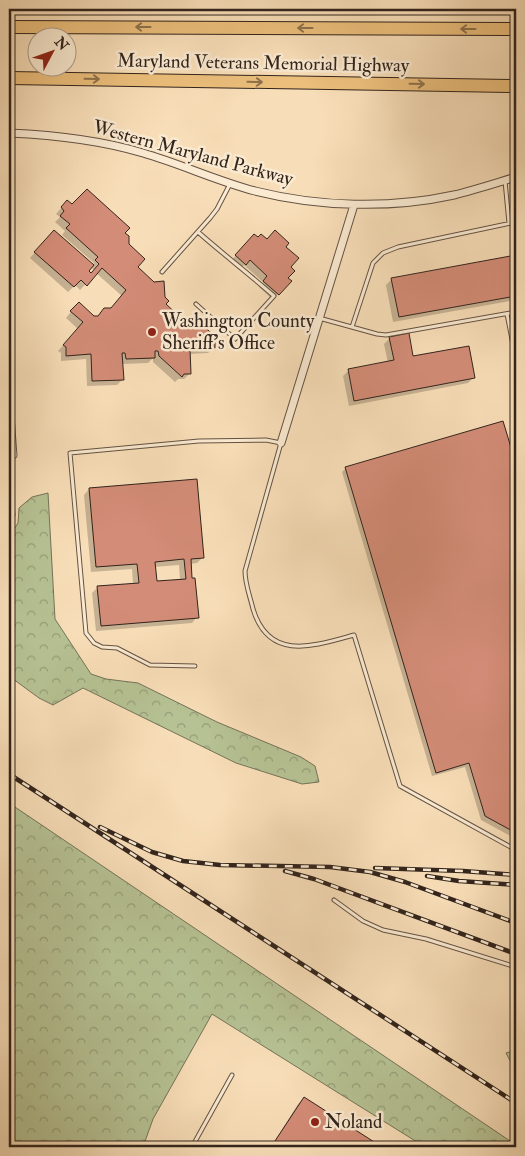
<svg xmlns="http://www.w3.org/2000/svg" width="525" height="1156" font-family="'IM FELL Double Pica',serif">
  <style>
    .forest { fill: url(#forest-crowns); stroke: #747358 }
    .shadow { fill: #0003; fill-rule: evenodd }
    .building { fill: #d38c77; stroke: #32241c; fill-rule: evenodd }
    .lines { fill: none; stroke-linecap: round; stroke-linejoin: round }
    .lane-casing { stroke: #645243; stroke-width: 5 }
    .street-casing { stroke: #645243; stroke-width: 9 }
    .highway-casing { stroke: #32241c; stroke-width: 14 }
    .lane { stroke: #faead1; stroke-width: 3 }
    .street { stroke: #faead1; stroke-width: 7 }
    .highway { stroke: #ecbf7c; stroke-width: 12 }
    .rail-casing { stroke: #32241c; stroke-width: 4.5 }
    .rail { stroke: #faead1; stroke-width: 2.5; stroke-dasharray: 8; stroke-linecap: butt }
    .oneway { stroke: #8f724c }
    .poi-dot { fill: #8f2418; stroke: #faead1; stroke-width: 2 }
    .labels { text-anchor: middle; dominant-baseline: central; stroke-width: 5; stroke-linejoin: round; paint-order: stroke }
    .street-label { font-size: 19px; fill: #32241c; stroke: #faead1 }
    .poi-label { font-size: 19px; fill: #32241c; stroke: #faead1; text-anchor: start }
  </style>
  <defs>
    <pattern id="forest-crowns" width="20" height="18" patternUnits="userSpaceOnUse" patternTransform="scale(1.25)"><rect width="20" height="18" fill="#b6c294"/><path d="M2 6a3 3 0 1 1 6 0M12 15a3 3 0 1 1 6 0" fill="none" stroke="#959d78"/></pattern>
  </defs>
  <rect width="100%" height="100%" fill="#f8deb8"/>
  <filter id="stains"><feTurbulence type="fractalNoise" baseFrequency=".004" numOctaves="4"/><feColorMatrix values="0 0 0 0 .2 0 0 0 0 .09 0 0 0 0 .02 0 0 0 .5 -.17"/></filter>
  <radialGradient id="worn" r=".72"><stop offset=".6" stop-color="#630" stop-opacity="0"/><stop offset="1" stop-color="#630" stop-opacity=".3"/></radialGradient>
  <path class="forest" d="M48 493 55 619 91 674 106 679 138 683 217 722 301 757 315 766 319 782 302 784 236 763 83 688 53 705 39 698 9 676V537L18 523 19 508 32 497Z
    M9 803 516 1145V1147H425L212 1014 153 1119 143 1147H9Z
    M516 1050V1072L506 1053Z"/>
  <path class="shadow" d="M62 207 124 233 136 267 164 304 181 319 213 341 214 347 208 353 189 354 190 373 184 379H178L175 382 153 362V358L148 363 122 364 123 379 117 385 87 386 86 359 61 361V353L58 351 78 329 66 318 73 309 93 317H97L111 309 122 296 96 273 80 290 75 285 68 292 30 258 48 237 92 265 94 263 62 235 65 231 55 222 60 217 56 214ZM91 267 94 270 90 274 87 271Z
    M249 241H267L284 247 289 267 287 278 290 281 273 300 259 287 263 282 244 265 239 270 230 262Z
    M516 257V300L393 322 386 285 392 279Z
    M390 338 412 358 474 377 468 383 349 406 343 376 349 370 388 363 384 344Z
    M503 422 516 469V839L481 820 465 767 432 776 342 472 346 468Z
    M89 489 203 557 197 563 190 564 197 617 192 623 96 631 92 593 98 587 133 584 132 569 91 572 84 495ZM179 565 180 580 156 582 154 567Z
    M304 1098 380 1147H271L298 1104Z"/>
  <path class="building" d="M87 189 130 228 125 233 129 236V244L145 259 138 267 154 282 164 281 165 297 169 301 166 304 181 318 193 317 217 338 215 341V348L190 349 191 374H184L182 377 159 356 158 351H155V358L126 359 125 353H122L124 380 92 381 91 354 66 356V347L63 345 83 322 70 311 79 302 94 316H98L104 308H111L126 290 102 268 87 286 81 280 74 287 34 252 54 230 94 265 89 271 91 273 99 264 95 260 98 257 66 228 70 224 60 216 64 211 61 207 67 200 72 204Z
    M275 230 289 243 286 247 299 258 291 267 295 271 288 278 292 281 279 295 263 281 267 276 250 260 246 265 235 255 254 234 258 237 261 234 267 239Z
    M516 255V296L399 317 391 278Z
    M409 333 413 356 469 346 475 378 354 401 348 369 394 360 389 337Z
    M503 421 516 464V833L485 816 469 763 436 773 345 467Z
    M197 479 204 558 191 559 192 578H195L199 618 101 626 97 586 139 583 137 564 96 567 89 488ZM184 559 186 579 157 581 155 562Z
    M304 1097 382 1147H271Z"/>
  <g class="lines">
    <g class="lane-casing">
      <path id="lane" d="M505 181 509 223
        M162 272 210 218 217 209 230 184
        M196 304 235 339 274 296C249 274 223 254 198 232
        M507 314 516 360
        M319 318 377 334 386 335 516 312
        M352 327 373 263 383 253 398 247 516 222
        M9 375 15 456 9 457
        M9 475 13 515 9 520
        M195 666 150 665 117 648 102 647 94 643 86 633 70 453 199 441 266 440 281 443 245 571C245 584 250 596 253 609 269 662 314 646 354 635L400 786 516 850
        M334 900 363 921 383 930 426 939 516 967
        M192 1147 232 1075"/>
    </g>
    <g class="street-casing">
      <path id="street" d="M9 133C54 135 100 140 143 153 181 164 217 181 255 191 319 207 390 209 454 195 475 190 496 183 516 177
        M281 443 354 205"/>
    </g>
    <g class="highway-casing">
      <path id="highway" d="M9 27 516 29
        M9 78 516 86"/>
    </g>
    <use href="#lane" class="lane"/>
    <use href="#street" class="street"/>
    <use href="#highway" class="highway"/>
    <g class="rail-casing">
      <path id="rail" d="M9 774 516 1103
        M100 827 152 852 183 861 220 865 330 867 370 872 405 882 516 923
        M375 868 463 871 516 875
        M285 871 314 879 516 954
        M427 876 459 881 516 885"/>
    </g>
    <use href="#rail" class="rail"/>
  </g>
  <defs><path id="oneway-shaft" d="M-6 0H5M1.5-3L5.5 0L1.5 3" fill="none" stroke-width="1.6" stroke-linecap="round" stroke-linejoin="round" transform="scale(1.25)"/></defs>
  <g class="oneway">
    <use href="#oneway-shaft" transform="translate(143 27) rotate(-180)"/>
    <use href="#oneway-shaft" transform="translate(305 28) rotate(-180)"/>
    <use href="#oneway-shaft" transform="translate(468 29) rotate(-180)"/>
    <use href="#oneway-shaft" transform="translate(92 79) rotate(1)"/>
    <use href="#oneway-shaft" transform="translate(255 82) rotate(1)"/>
    <use href="#oneway-shaft" transform="translate(417 84) rotate(1)"/>
  </g>
  <g class="poi-dot">
    <circle cx="152" cy="332" r="5"/>
    <circle cx="315" cy="1122" r="5"/>
  </g>
  <g class="labels">
    <g class="street-label">
      <text transform="translate(263 63) rotate(1)">Maryland Veterans Memorial Highway</text>
      <text transform="translate(193 153) rotate(15)">Western Maryland Parkway</text>
    </g>
    <g class="poi-label">
      <text x="162" y="321">Washington County<tspan x="162" dy="22">Sheriff's Office</tspan></text>
      <text x="325" y="1122">Noland</text>
    </g>
  </g>
  <rect width="525" height="1156" fill="none" stroke="#f8deb8" stroke-width="30"/>
  <rect x="10" y="10" width="505" height="1136" fill="none" stroke="#32241c" stroke-width="2.5"/>
  <rect x="15" y="15" width="495" height="1126" fill="none" stroke="#32241c"/>
  <g transform="translate(52 52) rotate(49)"><circle r="24" fill="#faead1" stroke="#aa9b89"/>
  <path d="M0-4L9 19L0 12L-9 19Z" fill="#8f2418"/>
  <text y="-8" font-size="14" font-weight="bold" text-anchor="middle" fill="#32241c">N</text>
  </g>
  <rect width="100%" height="100%" filter="url(#stains)"/>
  <rect width="100%" height="100%" fill="url(#worn)"/>
</svg>
